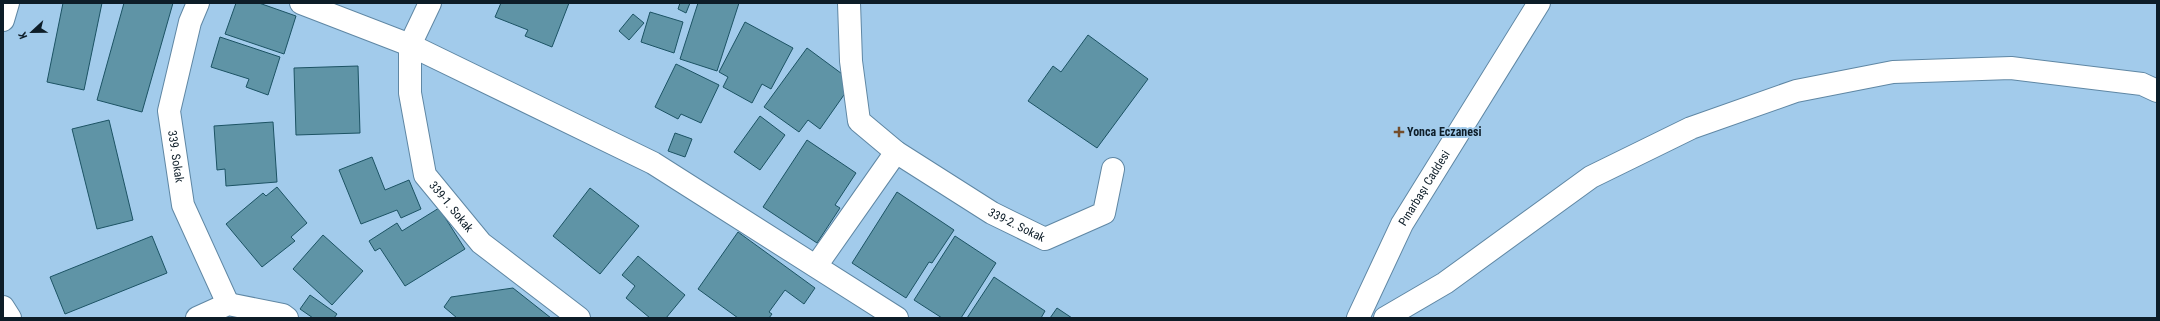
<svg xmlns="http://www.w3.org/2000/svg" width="2160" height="321" font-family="'Roboto Condensed',sans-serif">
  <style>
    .building { fill: #5f94a6; stroke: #1c5364 }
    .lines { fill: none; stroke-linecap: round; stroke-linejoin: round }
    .minor-casing { stroke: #5f87a4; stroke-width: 24 }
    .tertiary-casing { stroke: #5f87a4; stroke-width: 24 }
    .minor { stroke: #fff; stroke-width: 22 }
    .tertiary { stroke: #fff; stroke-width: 22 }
    .poi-dot { fill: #744d2b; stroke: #a2cbeb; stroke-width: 1.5 }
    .labels { text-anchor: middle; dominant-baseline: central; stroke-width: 4; stroke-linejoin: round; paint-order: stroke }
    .poi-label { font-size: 12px; font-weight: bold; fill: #0d1d28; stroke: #a2cbeb; text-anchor: start }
    .street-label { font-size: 12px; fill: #0d1d28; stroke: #a2cbeb }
  </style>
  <rect width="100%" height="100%" fill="#a2cbeb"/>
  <path class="building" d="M63 3H102L84 90 47 82Z
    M124 3H173L142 112 97 100Z
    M236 3H259L296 16 284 54 225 34Z
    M501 3H569L552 47 525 36 528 30 495 17Z
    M680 3H690L686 13 678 9Z
    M698 3H739L717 71 680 59Z
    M650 12 683 22 674 53 641 42Z
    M633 14 644 23 629 40 619 31Z
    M745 22 793 48 771 89 762 84 752 103 723 87 728 77 719 72Z
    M1088 35 1148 79 1097 148 1028 101 1053 66 1061 72Z
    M220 37 280 57 268 95 246 87 249 79 211 67Z
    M807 48 853 82 820 129 808 120 799 132 764 107Z
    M676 64 719 85 701 123 681 114 678 119 655 107Z
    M358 66 360 133 296 135 294 68Z
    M760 116 785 135 760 170 734 152Z
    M109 120 133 220 97 229 72 129Z
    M273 122 277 182 226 186 225 169 217 170 214 126Z
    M675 133 692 139 685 157 668 151Z
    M807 140 856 173 835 205 840 208 817 243 763 207Z
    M372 157 385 190 409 180 421 209 401 218 397 210 361 224 339 170Z
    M277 187 307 223 291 237 295 241 262 267 226 224 263 193 266 196Z
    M590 188 639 226 600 274 553 236Z
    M897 192 954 230 932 263 929 262 906 298 852 263Z
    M439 208 465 249 405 286 380 248 375 251 369 241 397 223 402 231Z
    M738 232 815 288 804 304 785 290 769 312 772 314 769 318H738L698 289Z
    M323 235 363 271 332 305 293 269Z
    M152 236 167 273 65 314 50 277Z
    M955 236 996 263 961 318H942L914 300Z
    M638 256 685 295 666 318H650L626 298 635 286 622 275Z
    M994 277 1045 311 1041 318H967Z
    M513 288 551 318H457L444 307 451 297Z
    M310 295 337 314 334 318H313L300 309Z
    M1057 308 1072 318H1050Z"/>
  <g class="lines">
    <g class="minor-casing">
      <g id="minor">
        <path id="s1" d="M198 3 190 22 169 111 183 205 228 304"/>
        <path d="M301 3 410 45 653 163 897 318"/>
        <path id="s2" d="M849 3 851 61 859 121 896 152 992 213 1045 239 1104 213 1113 169"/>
        <path d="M3 20 8 3"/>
        <path d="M816 266 896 152"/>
        <path d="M3 307 10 318"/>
        <path d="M197 318 228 304 283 315 287 318"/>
        <path id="s3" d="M1358 318 1402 224 1539 3"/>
        <path d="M1385 318 1445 283 1591 177 1691 128 1796 91 1893 72 2011 68 2142 84 2157 91"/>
      </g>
    </g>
    <g class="tertiary-casing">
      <g id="tertiary">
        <path id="s4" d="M430 3 410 45V93L425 175 481 243 579 318"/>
      </g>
    </g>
    <use href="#minor" class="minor"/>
    <use href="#tertiary" class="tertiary"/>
  </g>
  <path class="poi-dot" d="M1397 126h4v4h4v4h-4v4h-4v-4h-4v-4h4z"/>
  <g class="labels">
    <g class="poi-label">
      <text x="1407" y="132">Yonca Eczanesi</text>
    </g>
    <g class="street-label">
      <text stroke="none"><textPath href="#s1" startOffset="158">339. Sokak</textPath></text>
      <text stroke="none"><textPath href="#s3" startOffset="146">Pınarbaşı Caddesi</textPath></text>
      <text stroke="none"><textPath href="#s4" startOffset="219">339-1. Sokak</textPath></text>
      <text stroke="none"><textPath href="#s2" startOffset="308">339-2. Sokak</textPath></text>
    </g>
  </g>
  <rect width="2160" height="321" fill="none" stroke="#0d1d28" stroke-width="8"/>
  <g transform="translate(32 32) rotate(248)" stroke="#a2cbeb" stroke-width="3" paint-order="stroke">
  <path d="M0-3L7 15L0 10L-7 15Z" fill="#0d1d28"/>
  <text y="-6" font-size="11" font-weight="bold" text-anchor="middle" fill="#0d1d28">K</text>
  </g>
</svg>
